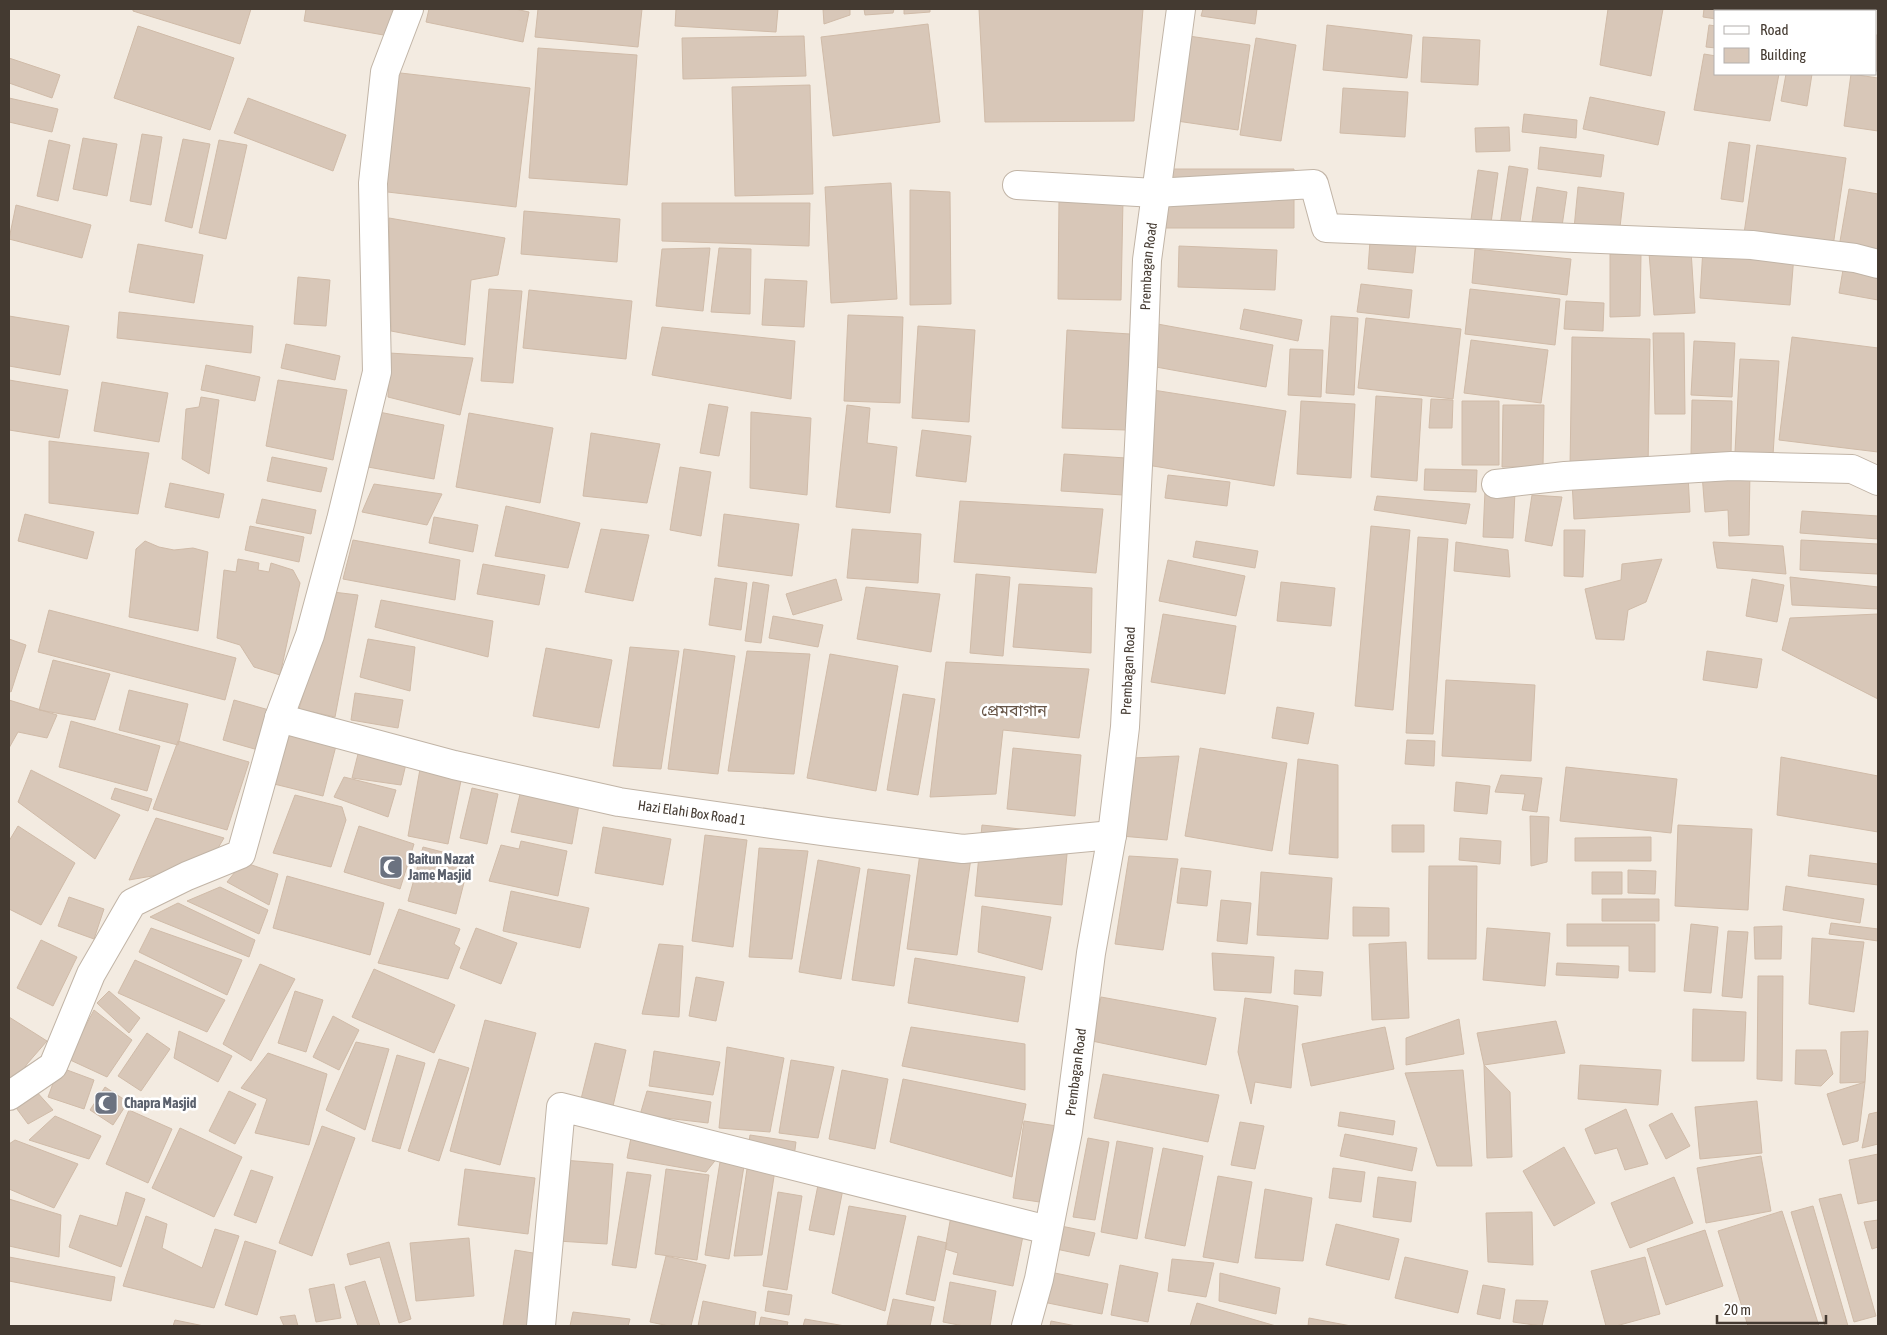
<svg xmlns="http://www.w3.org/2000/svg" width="1887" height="1335" font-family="'Asap Condensed','Noto Sans Bengali',sans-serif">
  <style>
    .building { fill: #d8c7b8; stroke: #d0bba8 }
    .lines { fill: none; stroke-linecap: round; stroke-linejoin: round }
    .minor-casing { stroke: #c1b4a6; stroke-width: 30 }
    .minor { stroke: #fff; stroke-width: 28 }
    .labels { text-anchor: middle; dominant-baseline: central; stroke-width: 5; stroke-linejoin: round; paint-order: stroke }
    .street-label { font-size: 14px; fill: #443a31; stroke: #fff }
    .worship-label { font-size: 14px; font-weight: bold; fill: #5b616d; stroke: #fff; text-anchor: start }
    .quarter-label { font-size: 16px; fill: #685648; stroke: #fff }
  </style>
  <rect width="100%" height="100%" fill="#f3ebe1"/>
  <path class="building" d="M133 9H251L240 44 133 11Z
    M306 9H400L395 37 304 21Z
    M429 9H515L529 12 523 42 426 22Z
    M538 9H642L638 47 535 37Z
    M676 9H778L776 32 675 26Z
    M823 9H850V15L824 24Z
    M864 9H894L893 13 865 15Z
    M904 9H930V12L904 14Z
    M979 9H1143L1134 121 985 122Z
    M1203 9H1257L1255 24 1201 16Z
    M1608 9H1663L1651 76 1600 65Z
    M1704 9H1752L1751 11H1716V19L1703 17Z
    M928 24 940 122 833 136 821 37Z
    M1327 25 1412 35 1407 78 1323 70Z
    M1709 25 1716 26V48L1706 47Z
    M138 26 234 58 210 130 114 98Z
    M1182 35 1250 45 1238 130 1170 120Z
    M1876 35H1878V71H1876Z
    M804 36 806 76 683 79 682 38Z
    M1423 37 1480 40 1478 85 1421 82Z
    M1256 38 1296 45 1281 141 1240 135Z
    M538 48 637 55 627 185 529 178Z
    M1704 54 1716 56V74H1779L1770 121 1694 110Z
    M9 58 60 75 52 98 9 83Z
    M392 72 530 88 516 207 379 191Z
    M1786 74H1812L1807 106 1781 101Z
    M1851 74 1878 78V131L1844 126Z
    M810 85 813 194 735 196 732 87Z
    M1343 88 1408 92 1405 137 1340 133Z
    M1590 97 1665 112 1658 145 1583 129Z
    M9 98 58 109 52 132 9 122Z
    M248 98 346 135 333 171 234 133Z
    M1524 114 1577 120 1576 138 1522 132Z
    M1509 127 1510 151 1476 152 1475 128Z
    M142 134 162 137 151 205 130 201Z
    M83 138 117 144 107 196 73 189Z
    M183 139 210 144 192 228 165 221Z
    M49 140 70 145 58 201 37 196Z
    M219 140 247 145 226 239 199 233Z
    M1729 142 1750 145 1743 202 1721 199Z
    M1757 145 1846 158 1832 253 1743 240Z
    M1540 147 1604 155 1601 177 1538 169Z
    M1509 166 1528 169 1518 235 1499 232Z
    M1158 169H1294V228H1157Z
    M1478 170 1498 173 1489 237 1469 234Z
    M891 183 897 299 831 303 825 187Z
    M1537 187 1567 192 1560 240 1530 235Z
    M1578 187 1624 193 1618 244 1573 239Z
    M1849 189 1878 194V254L1839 247Z
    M910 190 950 192 951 304 910 305Z
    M1059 199 1123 200 1121 300 1058 299Z
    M662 203H810L809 246 662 241Z
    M16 205 91 225 82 258 9 239Z
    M524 211 620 219 617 262 521 254Z
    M389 218 505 238 498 275 471 280 465 345 391 331Z
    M1370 241 1416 245 1413 273 1368 269Z
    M138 244 203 255 194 303 129 292Z
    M1179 246 1277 250 1275 290 1178 287Z
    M710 248 703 311 656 306 662 249Z
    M719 248 751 249 750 314 711 312Z
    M1703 248 1794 255 1790 305 1700 298Z
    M1475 249 1571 259 1567 295 1472 283Z
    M1691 250 1695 313 1654 315 1649 253Z
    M1610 254H1641L1640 316 1610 317Z
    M1844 264 1878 270V300L1839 293Z
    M298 277 330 280 326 326 294 324Z
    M765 279 807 281 804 327 762 325Z
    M1361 284 1412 290 1409 318 1357 312Z
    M489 289 522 291 513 383 481 381Z
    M1470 289 1560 299 1555 345 1465 334Z
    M529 290 632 301 626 359 523 348Z
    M1566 301 1604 303 1603 331 1564 329Z
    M1244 309 1302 320 1298 341 1240 329Z
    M119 312 253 326 251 353 117 338Z
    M848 315 903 317 900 403 844 401Z
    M9 316 69 326 60 375 9 366Z
    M1331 316 1358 318 1354 395 1326 393Z
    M1366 318 1461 329 1453 399 1358 388Z
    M1152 323 1273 345 1266 387 1145 365Z
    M918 326 975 330 969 422 912 418Z
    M662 327 795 341 791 399 652 375Z
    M1067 330 1130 334 1126 430 1062 428Z
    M1653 333H1684L1685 414H1655Z
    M1572 337 1650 339 1648 470 1570 468Z
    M1792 337 1878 348V452L1779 440Z
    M1471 340 1548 350 1541 403 1464 393Z
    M1694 341 1735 343 1732 397 1691 395Z
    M286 344 340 356 335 380 281 368Z
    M1290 349 1323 350 1321 397 1288 395Z
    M389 353 473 358 460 415 388 397Z
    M1740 359 1779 361 1773 455 1735 452Z
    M206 365 260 377 255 401 201 390Z
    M9 380 68 390 59 438 9 430Z
    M278 380 347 390 333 460 266 446Z
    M102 382 168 393 159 442 94 431Z
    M1153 390 1286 411 1274 486 1141 464Z
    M1376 396 1422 399 1417 481 1371 477Z
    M201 397 219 400 209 474 182 459 186 409 199 407Z
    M1431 399 1453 400 1452 428H1429Z
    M1692 400 1732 401 1731 455 1691 454Z
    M1301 401 1355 404 1351 478 1297 474Z
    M1462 401H1499V465H1462Z
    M709 404 728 407 719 456 700 453Z
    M847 405 870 408 867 443 897 447 890 513 836 507Z
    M1503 405H1544L1543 467H1502Z
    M379 412 444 425 434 479 368 467Z
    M751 412 811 418 807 495 750 488Z
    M469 413 553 428 540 503 456 487Z
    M922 430 971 436 966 482 916 476Z
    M591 433 660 444 647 503 583 496Z
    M49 441 149 453 138 514 49 503Z
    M1064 454 1126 458 1123 495 1061 491Z
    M272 457 327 468 321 492 267 481Z
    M680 467 711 472 701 536 670 530Z
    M1425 469 1477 470 1476 492 1424 490Z
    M1750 469 1749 535 1729 536 1728 510 1705 512 1702 474Z
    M1168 475 1230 482 1227 506 1165 498Z
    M1688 475 1690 512 1574 519 1572 481Z
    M170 483 224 494 219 518 165 507Z
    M374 484 442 494 427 525 362 512Z
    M1485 490 1515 491 1513 538 1483 537Z
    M1532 495 1562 497 1552 546 1525 541Z
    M1377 496 1470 504 1466 524 1374 510Z
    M262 499 316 510 311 534 256 523Z
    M960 501 1103 509 1096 573 954 562Z
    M506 506 580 523 568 568 495 556Z
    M1802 511 1878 516V539L1800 533Z
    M25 514 94 532 87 559 18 541Z
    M724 514 799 524 792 576 718 566Z
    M434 517 478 525 473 552 429 543Z
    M250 526 304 537 299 562 245 550Z
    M1371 526 1410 530 1393 710 1355 706Z
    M601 529 649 535 633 601 585 592Z
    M852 529 921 534 918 583 847 578Z
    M1564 530H1585L1583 577 1564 576Z
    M1418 537 1448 539 1433 734 1406 733Z
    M353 540 460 560 455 600 343 579Z
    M1801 540 1878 544V574L1800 570Z
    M145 541 159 547 174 550 193 548 208 552 198 631 129 617 136 549Z
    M1196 541 1258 551 1255 568 1193 557Z
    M1456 542 1508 550 1510 577 1454 571Z
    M1713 542 1783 546 1786 574 1717 568Z
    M238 559 259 563 258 570 269 572 271 563 293 570 300 583 280 675 254 667 240 645 217 638 224 570 236 572Z
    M1662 559 1646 602 1628 610 1624 640 1596 639 1585 589 1621 580 1622 564Z
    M1168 560 1245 576 1236 616 1159 601Z
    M483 564 545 575 539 605 477 594Z
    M976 574 1010 577 1003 656 970 653Z
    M1790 577 1878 587V609L1792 605Z
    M715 578 747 583 741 630 709 625Z
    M836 579 842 600 793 615 786 594Z
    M1752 579 1784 585 1777 622 1746 616Z
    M753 582 769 585 761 643 745 641Z
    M1281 582 1335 588 1331 626 1277 621Z
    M1019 584 1092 588 1091 653 1013 647Z
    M866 587 940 594 931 652 857 639Z
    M333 592 358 595 335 717 299 709Z
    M381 600 493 621 488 657 375 627Z
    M49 610 236 658 225 700 38 652Z
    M1163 614 1236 626 1225 694 1151 682Z
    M1878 614V699L1782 650 1790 618Z
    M773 616 823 625 818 647 769 638Z
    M9 639 26 645 11 692 9 691Z
    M368 639 415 647 410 691 360 677Z
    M630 647 679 651 661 769 613 766Z
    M546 648 612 660 599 728 533 716Z
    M684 649 735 656 718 774 668 769Z
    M747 651 810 654 794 774 728 771Z
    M1707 651 1762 659 1757 688 1703 680Z
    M830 654 898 666 876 791 807 778Z
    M53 660 110 674 95 720 39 710Z
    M946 662 1089 669 1079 738 1003 730 996 794 930 797Z
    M1446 680 1535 685 1531 761 1442 756Z
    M129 690 188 704 178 745 119 730Z
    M355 693 403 700 398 728 351 720Z
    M903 694 935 699 918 795 887 790Z
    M9 700 57 715 47 738 18 732 9 748Z
    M234 700 269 710 258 750 223 740Z
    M1277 707 1314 713 1308 744 1272 738Z
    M71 721 160 746 147 791 59 767Z
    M290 733 337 742 323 796 274 784Z
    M1407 740 1435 741 1434 766 1405 764Z
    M178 741 249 762 227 830 153 809Z
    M361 742 409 751 401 785 352 778Z
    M1013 748 1081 755 1075 816 1007 809Z
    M1200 748 1287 763 1272 851 1185 836Z
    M1179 756 1167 840 1121 836 1132 758Z
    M1781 757 1878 776V832L1777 815Z
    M422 758 464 766 448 844 408 836Z
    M1298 759 1338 765V858L1289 854Z
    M1566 767 1677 779 1671 833 1560 821Z
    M526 769 580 799 572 844 511 832Z
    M31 770 120 815 95 859 18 802Z
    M1501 775 1542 778 1537 812 1522 810 1525 794 1495 792Z
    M344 777 396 790 388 817 334 797Z
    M1456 782 1490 786 1487 814 1454 811Z
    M115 788 152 799 148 811 111 799Z
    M472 788 498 794 487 844 460 838Z
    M295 795 342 807 346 820 331 867 273 853Z
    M1530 816 1549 817 1547 862 1531 866Z
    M156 818 224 838 212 858 181 871 129 880Z
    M982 825 1069 834 1062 905 975 896Z
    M1392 825H1424V852H1392Z
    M1678 825 1752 829 1748 910 1675 906Z
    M18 826 75 863 41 925 9 909V841Z
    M359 826 414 844 400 889 344 872Z
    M603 827 671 839 663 885 595 873Z
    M923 831 974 837 957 955 907 949Z
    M705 835 747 840 733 947 692 941Z
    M1651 837V861H1575V838Z
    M1460 838 1501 841 1500 864 1459 860Z
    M521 841 567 851 558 896 489 881 501 845 519 849Z
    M423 847 470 859 456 914 408 901Z
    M759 848 808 851 792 959 749 957Z
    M1810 855 1878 864V885L1808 876Z
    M1129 856 1178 859 1163 950 1115 944Z
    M818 860 860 868 841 979 799 972Z
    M243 862 278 874 269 905 227 882Z
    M1429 866H1477L1476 959H1428Z
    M1181 868 1211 871 1207 906 1177 903Z
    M868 869 910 875 894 986 852 980Z
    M1628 870 1656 871 1655 894 1628 893Z
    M1261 872 1332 878 1328 939 1257 935Z
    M1592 872H1622V894H1592Z
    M287 876 384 903 370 955 273 928Z
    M1786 886 1864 899 1860 923 1783 910Z
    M220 887 268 910 259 934 187 901Z
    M511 891 589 908 580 948 503 931Z
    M69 897 104 909 94 939 58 926Z
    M1602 899H1659V921H1602Z
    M1221 900 1251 903 1247 944 1217 941Z
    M178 903 255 940 249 957 150 917Z
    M982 906 1051 917 1042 970 978 952Z
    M1353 907 1389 908V936H1353Z
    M399 909 460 929 454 944 460 948 448 979 378 963Z
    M1831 923 1878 929V941L1829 934Z
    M1567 924H1655V972L1629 971V946H1567Z
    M1691 924 1718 927 1711 993 1684 991Z
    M1782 926 1781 959H1755L1754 927Z
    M151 928 242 960 227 995 139 952Z
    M476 928 517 943 501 984 460 968Z
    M1487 928 1550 933 1545 986 1483 980Z
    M1728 931 1748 932 1742 998 1722 996Z
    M1812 938 1864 942 1854 1012 1809 1004Z
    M41 940 77 957 53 1006 17 988Z
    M1406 942 1409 1018 1372 1020 1369 944Z
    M659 944 683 946 679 1017 642 1014Z
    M1212 953 1274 957 1271 993 1214 990Z
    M915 958 1025 977 1018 1022 908 1003Z
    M135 960 225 1000 207 1032 118 993Z
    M1557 963 1619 966 1618 978 1556 975Z
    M260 964 295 979 251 1061 223 1044Z
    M374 969 455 1005 434 1053 352 1017Z
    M1295 970 1323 972 1321 996 1294 994Z
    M1758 976H1783L1782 1081 1757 1079Z
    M696 977 724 982 716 1021 689 1016Z
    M109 991 140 1018 129 1033 97 1003Z
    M295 991 323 1000 306 1052 278 1043Z
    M1101 997 1216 1018 1206 1065 1092 1041Z
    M1245 998 1298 1006 1291 1088 1255 1082 1251 1104 1238 1052Z
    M1693 1009 1746 1012 1744 1061H1692Z
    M94 1010 132 1040 107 1077 68 1059Z
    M333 1016 359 1030 339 1070 313 1057Z
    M9 1017 47 1041 27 1064 14 1084 9 1086Z
    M1459 1019 1464 1054 1406 1065V1038Z
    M485 1020 536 1033 500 1165 450 1151Z
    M1556 1021 1565 1053 1484 1065 1477 1033Z
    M911 1027 1025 1044V1090L902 1066Z
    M1385 1027 1394 1069 1311 1086 1302 1044Z
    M179 1031 232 1056 218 1082 174 1058Z
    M1868 1031 1865 1082 1840 1083 1841 1032Z
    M147 1033 170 1049 141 1091 118 1076Z
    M356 1042 389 1049 365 1130 326 1110Z
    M595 1043 626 1050 610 1119 578 1111Z
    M727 1047 784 1058 770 1132 719 1128Z
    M1796 1050H1826L1833 1074 1821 1086 1795 1084Z
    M654 1051 720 1062 713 1095 649 1086Z
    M268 1053 327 1074 309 1145 255 1133 267 1099 241 1088Z
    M397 1055 425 1063 400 1149 372 1141Z
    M439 1059 469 1068 439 1161 408 1151Z
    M791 1060 834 1067 818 1138 779 1133Z
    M1484 1065 1510 1092 1512 1157 1487 1158Z
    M1580 1065 1661 1070 1658 1105 1578 1099Z
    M59 1067 94 1080 84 1109 48 1097Z
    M842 1070 888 1079 875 1149 829 1139Z
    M1463 1070 1472 1166H1437L1405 1073Z
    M1103 1074 1219 1095 1208 1142 1094 1118Z
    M903 1079 1026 1104 1012 1177 890 1142Z
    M1865 1082 1858 1141 1843 1145 1827 1094Z
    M105 1087 128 1102 113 1125 90 1110Z
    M35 1090 53 1110 28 1124 14 1105Z
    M229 1091 256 1104 235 1144 209 1131Z
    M647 1091 711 1102 708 1123 640 1115Z
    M1757 1101 1762 1153 1700 1159 1695 1107Z
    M1626 1109 1648 1164 1625 1170 1617 1148 1595 1154 1585 1129Z
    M129 1110 172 1129 148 1183 106 1164Z
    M1340 1112 1395 1121 1393 1135 1338 1126Z
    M1878 1112V1144L1862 1148 1869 1114Z
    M1672 1113 1690 1146 1666 1159 1649 1125Z
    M55 1116 101 1136 89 1159 29 1140Z
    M1024 1121 1057 1126 1046 1203 1013 1198Z
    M1240 1122 1264 1126 1255 1169 1231 1165Z
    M322 1126 355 1138 312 1256 279 1243Z
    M180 1128 242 1157 214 1217 152 1188Z
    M1345 1134 1417 1148 1412 1171 1340 1156Z
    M750 1135 796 1142 794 1157 748 1150Z
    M631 1138 722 1152 706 1172 627 1158Z
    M1088 1138 1109 1142 1095 1220 1073 1217Z
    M15 1140 78 1164 54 1208 9 1189V1144Z
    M1117 1141 1153 1148 1137 1239 1101 1232Z
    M1564 1147 1595 1203 1554 1226 1523 1171Z
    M1163 1148 1203 1156 1185 1246 1145 1238Z
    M1878 1154V1200L1858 1204 1849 1160Z
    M1761 1156 1771 1211 1706 1223 1697 1168Z
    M563 1160 613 1164 607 1244 557 1241Z
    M720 1162 744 1166 729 1259 705 1255Z
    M1333 1168 1365 1172 1361 1202 1329 1198Z
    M465 1169 535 1178 528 1234 458 1225Z
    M666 1169 709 1175 697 1260 655 1254Z
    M747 1169 775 1170 762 1255 734 1256Z
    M251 1170 273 1177 256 1223 234 1215Z
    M627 1172 651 1175 636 1268 612 1265Z
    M1218 1176 1252 1182 1238 1263 1203 1257Z
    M1378 1177 1416 1182 1411 1222 1373 1217Z
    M1674 1177 1693 1223 1630 1248 1611 1203Z
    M818 1185 843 1189 834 1235 809 1230Z
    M1265 1189 1312 1198 1303 1261 1255 1258Z
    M126 1192 145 1199 121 1267 69 1247 80 1215 117 1226Z
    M778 1192 802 1196 787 1290 763 1286Z
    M1841 1194 1876 1316 1854 1322 1819 1199Z
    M9 1199 61 1215 59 1257 9 1246Z
    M849 1206 906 1216 885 1311 832 1293Z
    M1813 1206 1848 1326H1825L1791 1212Z
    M1782 1211 1819 1326H1748L1718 1231Z
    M1532 1212 1533 1265 1488 1262 1486 1213Z
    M146 1216 167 1224 162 1248 202 1268 215 1229 239 1236 214 1308 123 1286Z
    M951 1216 1024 1231 1013 1286 953 1274 958 1253 945 1249Z
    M1878 1220V1247L1872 1249 1864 1222Z
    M1336 1224 1399 1239 1389 1280 1326 1265Z
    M1061 1226 1095 1233 1089 1256 1056 1249Z
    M1705 1230 1723 1286 1666 1305 1647 1249Z
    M918 1236 947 1243 935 1301 906 1294Z
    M469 1238 474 1296 416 1301 410 1243Z
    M245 1241 276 1251 257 1315 225 1305Z
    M389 1242 411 1319 399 1323 380 1257 350 1265 347 1254Z
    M515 1250 539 1254 527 1326H503Z
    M666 1256 706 1265 691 1326H669L650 1322Z
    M9 1257 115 1277 111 1301 9 1281Z
    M1405 1257 1468 1271 1458 1313 1395 1298Z
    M1645 1257 1660 1314 1616 1326H1606L1591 1271Z
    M1172 1259 1214 1263 1206 1297 1168 1291Z
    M1120 1265 1158 1273 1148 1322 1111 1315Z
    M1050 1272 1108 1284 1102 1314 1043 1302Z
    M1220 1273 1280 1288 1276 1314 1219 1301Z
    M365 1281 380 1326H358L345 1287Z
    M950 1282 996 1291 990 1326H964L943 1322Z
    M334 1284 341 1318 316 1322 309 1289Z
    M1483 1285 1505 1289 1500 1319 1477 1314Z
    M768 1291 792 1295 789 1315 765 1311Z
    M893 1299 934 1307 930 1326 887 1325Z
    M1516 1300 1548 1301 1542 1326 1513 1322Z
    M703 1301 756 1312 754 1326H698Z
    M1197 1303 1276 1326H1190Z
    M573 1312 630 1319 628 1326H570Z
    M295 1315 298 1326H284L280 1317Z
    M761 1317 788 1322 787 1326H759Z
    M1309 1318 1351 1326H1308Z
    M805 1319 845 1326H803Z
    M175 1320 204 1326H173Z
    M1051 1321 1076 1326H1050Z"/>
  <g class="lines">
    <g class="minor-casing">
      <g id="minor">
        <path d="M1017 185 1155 193 1314 184 1326 228 1752 245 1855 258 1878 264"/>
        <path d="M1496 484 1565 476 1731 466 1852 469 1878 481"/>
        <path id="s1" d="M279 718 454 765 619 802 828 832 963 849 1112 835"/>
        <path d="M9 1096 53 1066 91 974 132 903 187 876 241 854 279 718 310 635 341 520 377 372 373 183 385 72 409 9"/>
        <path d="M541 1326 561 1107 1048 1230"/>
        <path id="s2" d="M1026 1326 1039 1279 1068 1131 1091 953 1112 835 1125 727 1143 365 1147 260 1181 9"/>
      </g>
    </g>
    <use href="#minor" class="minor"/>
  </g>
  <defs>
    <g id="mosque-square" transform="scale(1.25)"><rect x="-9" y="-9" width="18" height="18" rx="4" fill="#6b7280" stroke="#fff"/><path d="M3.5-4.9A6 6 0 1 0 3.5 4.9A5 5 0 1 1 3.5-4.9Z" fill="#fff"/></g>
  </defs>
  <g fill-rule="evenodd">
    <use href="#mosque-square" x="391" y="867"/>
    <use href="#mosque-square" x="106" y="1103"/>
  </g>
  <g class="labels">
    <g class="street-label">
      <text stroke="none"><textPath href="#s2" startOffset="1069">Prembagan Road</textPath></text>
      <text stroke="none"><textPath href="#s2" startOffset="664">Prembagan Road</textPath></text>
      <text stroke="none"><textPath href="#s1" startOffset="424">Hazi Elahi Box Road 1</textPath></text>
      <text stroke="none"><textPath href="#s2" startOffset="259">Prembagan Road</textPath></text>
    </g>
    <g class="worship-label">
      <text x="408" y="859">Baitun Nazat<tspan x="408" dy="16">Jame Masjid</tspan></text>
      <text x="124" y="1103">Chapra Masjid</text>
    </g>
    <g class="quarter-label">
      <text x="1014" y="710">প্রেমবাগান</text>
    </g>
  </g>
  <rect width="1887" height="1335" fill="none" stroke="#443a31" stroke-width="20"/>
  <rect x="1714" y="10" width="162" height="65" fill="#ffffff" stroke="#b4b0ad"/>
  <rect x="1724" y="26" width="25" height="8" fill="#ffffff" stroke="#b4b0ad"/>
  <text x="1760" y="35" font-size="15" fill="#443a31">Road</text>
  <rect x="1724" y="48" width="25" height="15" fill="#d8c7b8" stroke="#b4b0ad"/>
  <text x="1760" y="60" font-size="15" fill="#443a31">Building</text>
  <path d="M1717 1315v8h109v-8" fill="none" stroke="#443a31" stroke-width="2.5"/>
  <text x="1724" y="1315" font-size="15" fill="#443a31" stroke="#ffffff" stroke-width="4" paint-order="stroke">20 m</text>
</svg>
